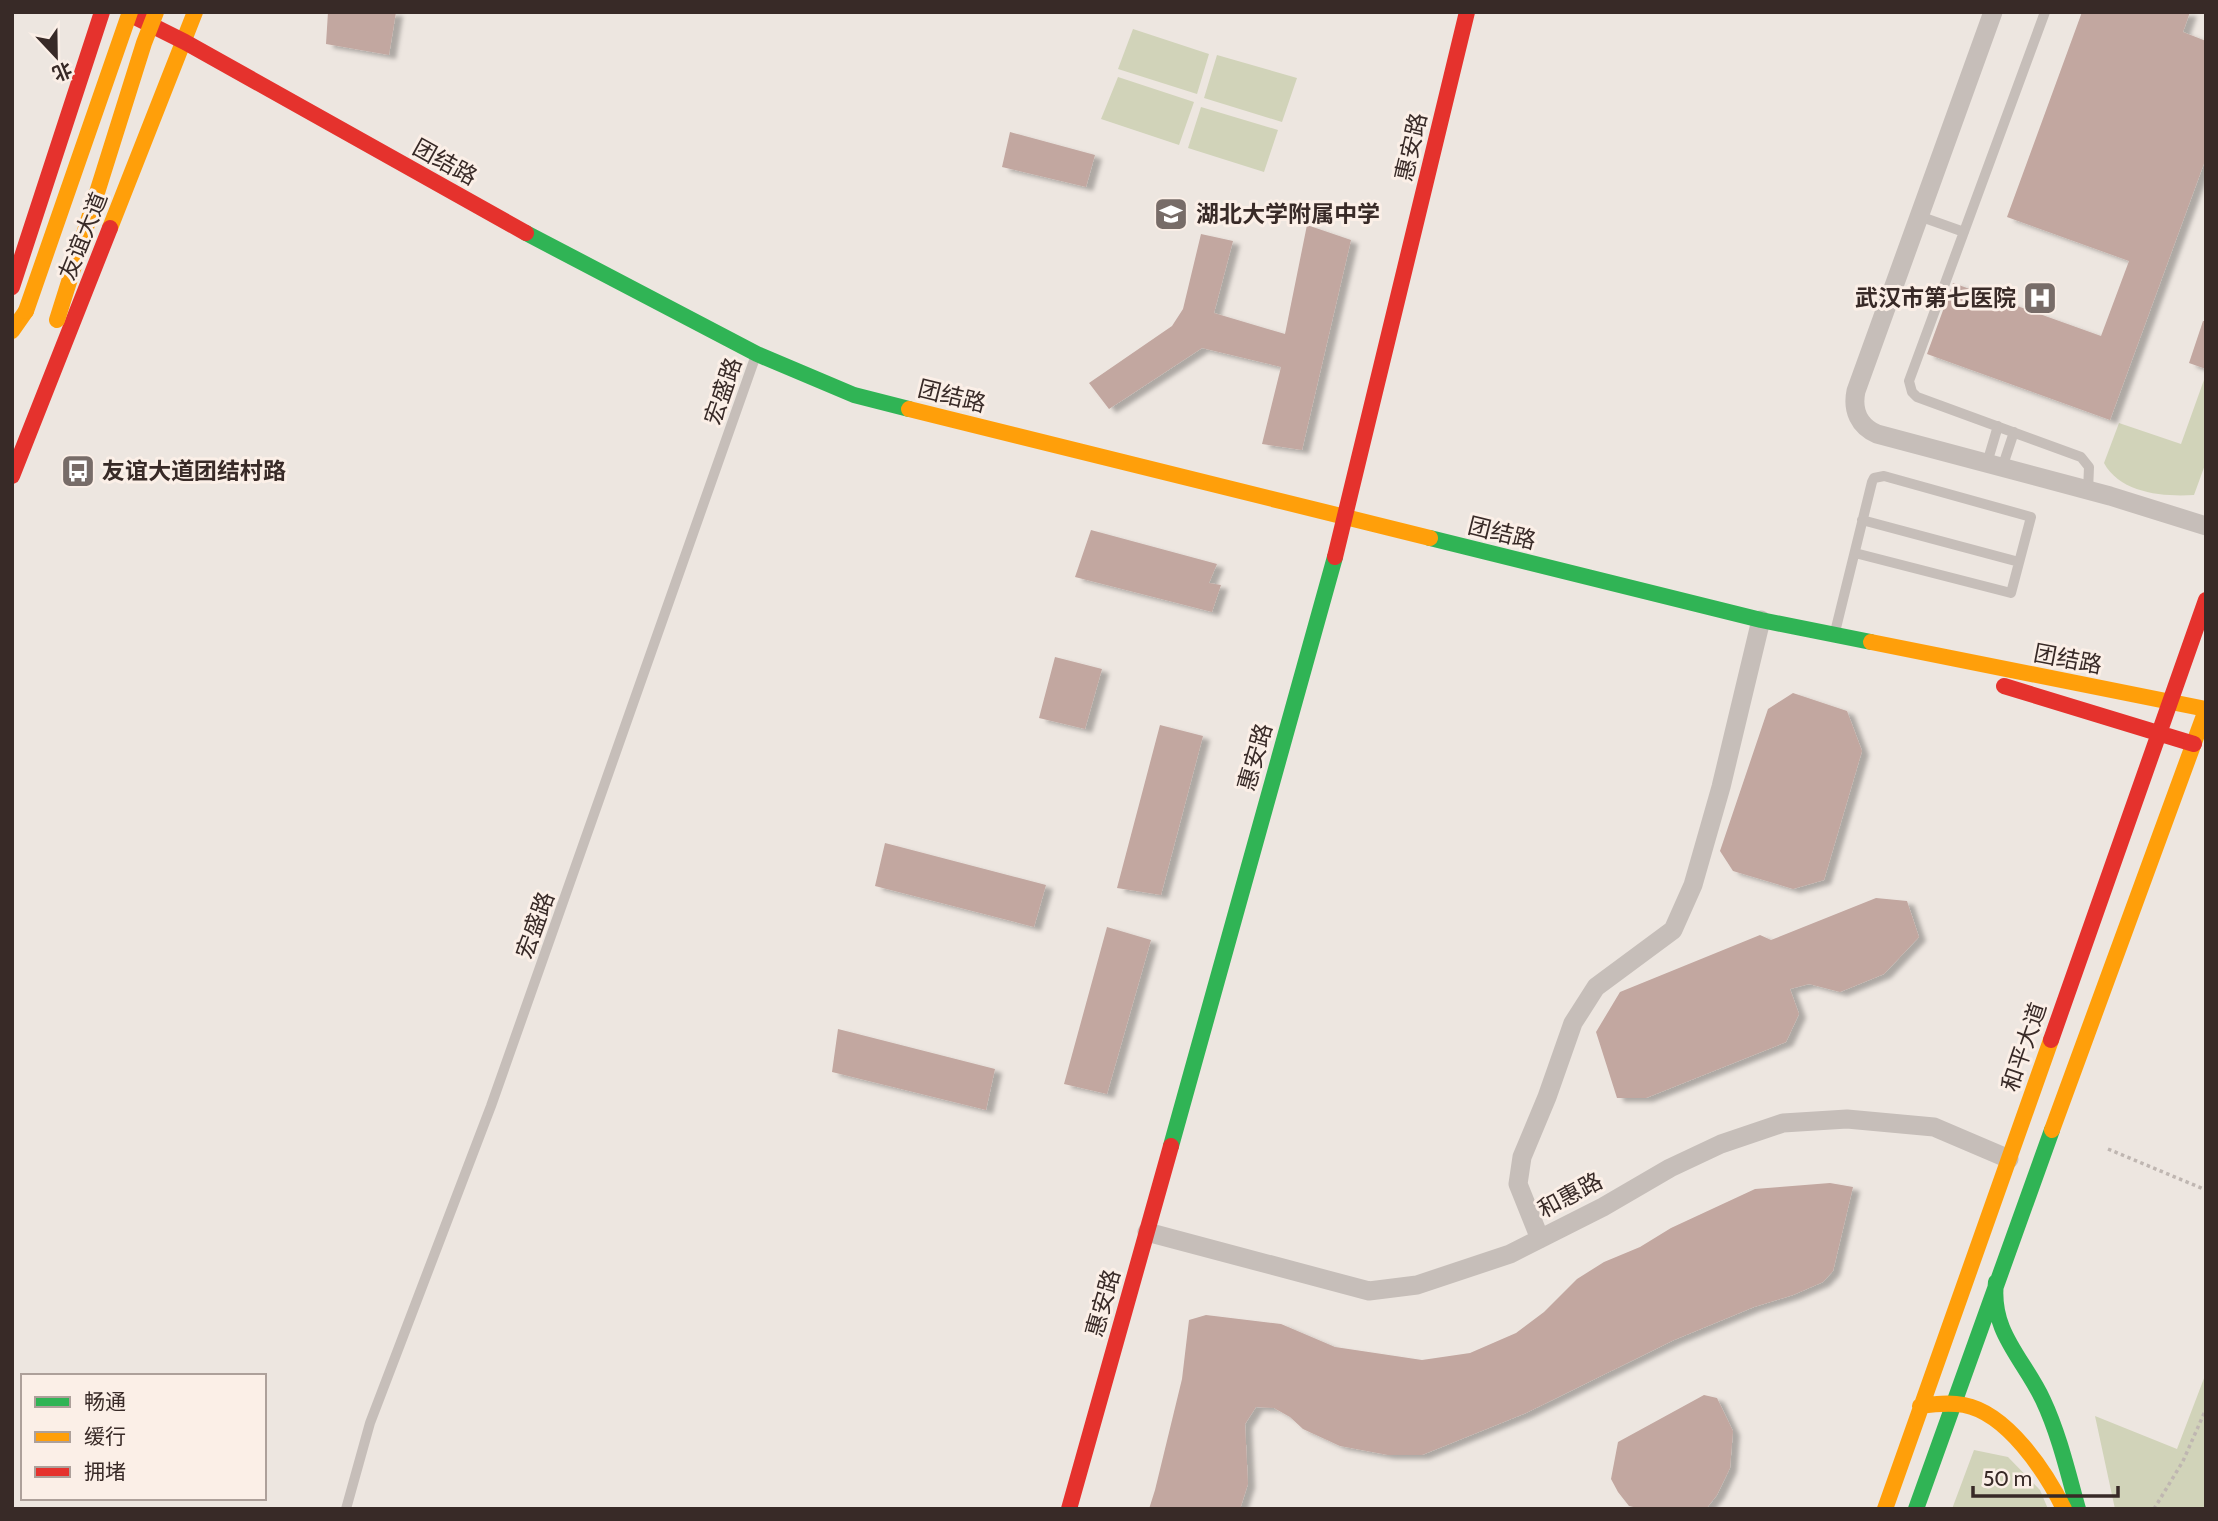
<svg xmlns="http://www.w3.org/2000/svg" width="2218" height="1521" font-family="Cabin,'Noto Sans SC',sans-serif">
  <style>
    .green { fill: #d1d3b9 }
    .building { fill: #c2a7a0; filter: url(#shadow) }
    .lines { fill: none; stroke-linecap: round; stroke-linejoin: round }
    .path { stroke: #bfb6b1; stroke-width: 3.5; stroke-dasharray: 3.5 3.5; stroke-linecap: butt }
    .lane { stroke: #c6beb9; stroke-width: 10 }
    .street { stroke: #c6beb9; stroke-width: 19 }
    .fast { stroke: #30b455; stroke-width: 16 }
    .slow { stroke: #ff9f0a; stroke-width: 16 }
    .jam { stroke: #e5322d; stroke-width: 16 }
    .slow-bridge { stroke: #ff9f0a; stroke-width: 16 }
    .labels { text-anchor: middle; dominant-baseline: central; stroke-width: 6; stroke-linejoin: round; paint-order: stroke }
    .street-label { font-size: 23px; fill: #382a27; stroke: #fbefe7 }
    .poi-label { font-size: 23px; font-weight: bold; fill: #382a27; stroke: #fbefe7; text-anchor: start }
  </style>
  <defs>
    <filter id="shadow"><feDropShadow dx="7" dy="4" stdDeviation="2" flood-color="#0004"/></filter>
  </defs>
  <rect width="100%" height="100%" fill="#ede6e0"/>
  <path class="green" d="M1133 29 1209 54 1197 94 1118 69Z
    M1217 55 1297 78 1282 122 1204 98Z
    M1118 77 1194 102 1179 145 1101 119Z
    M1201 107 1278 130 1264 172 1188 148Z
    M2205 377 2206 462 2194 495C2163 497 2120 493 2104 463L2119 423 2181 444Z
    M2206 1373V1509H2115L2095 1416 2177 1449Z
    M1974 1450 2008 1457 2040 1490 2048 1509H1952Z"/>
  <path class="building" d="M328 12H396L389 55 326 44Z
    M2082 12H2190L2183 32 2206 41V158L2110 420 1927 354 1953 283 2101 336 2129 261 2007 217Z
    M1010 132 1095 155 1086 187 1002 167Z
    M1307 225 1351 240 1302 450 1262 444 1281 367 1202 348 1109 409 1089 383 1172 326 1183 309 1201 234 1233 241 1214 313 1285 334Z
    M2203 321H2206V369L2189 363Z
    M1091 530 1217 564 1209 583 1221 585 1212 612 1075 577Z
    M1055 657 1102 669 1085 729 1039 718Z
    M1793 693 1847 711 1862 751 1824 880 1793 889 1733 871 1720 851 1768 709Z
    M1160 725 1203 736 1161 895 1117 888Z
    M885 843 1046 885 1034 927 875 886Z
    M1876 898 1907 901 1919 937 1884 974 1840 992 1809 984 1790 989 1799 1014 1786 1042 1646 1098H1617L1596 1032 1620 992 1760 935 1771 940Z
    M1107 927 1151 940 1107 1094 1064 1084Z
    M838 1029 995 1069 986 1110 832 1072Z
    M1830 1183 1853 1187 1833 1271 1823 1282 1793 1295 1754 1307 1674 1340 1526 1413 1422 1455H1388L1340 1446 1303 1429 1290 1417 1274 1408 1256 1407 1245 1424 1248 1484 1240 1509H1149L1155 1490 1182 1379 1189 1320 1206 1315 1281 1324 1335 1347 1422 1360 1470 1353 1516 1333 1544 1312 1577 1279 1604 1262 1640 1247 1671 1228 1755 1189Z
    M1704 1395 1717 1398 1733 1431 1730 1468 1717 1495 1706 1509H1643L1629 1506 1618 1492 1611 1479 1618 1442Z"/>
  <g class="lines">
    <path class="path" d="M2108 1149 2206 1190
      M2154 1509 2183 1461 2206 1409"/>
    <path class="lane" d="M2045 12 1909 381 1912 392 1917 397 2081 457 2089 467 2088 491
      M1919 216 1964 232
      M1987 463 1998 426
      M2002 468 2014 432
      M1862 520 2019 562
      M1835 632 1872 482 1874 478 1884 476 2031 517 2011 593 1855 553
      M346 1509 370 1423 491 1106 756 355"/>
    <path class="street" d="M1993 12 1856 391C1852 410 1859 426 1877 434L2110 496 2206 526
      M1147 1232 1369 1291 1417 1285 1510 1254 1603 1207 1670 1168 1721 1144 1783 1123 1847 1119 1934 1127 2009 1159
      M1540 1239 1518 1184 1522 1157 1547 1097 1573 1023 1596 987 1673 930 1693 885 1721 787 1761 620"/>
    <path class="fast" d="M526 233 757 354 854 395 909 409
      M1430 538 1761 620 1871 642
      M1171 1146 1335 557
      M1996 1282C1990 1332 2024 1359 2043 1400 2059 1434 2068 1473 2078 1509
      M1916 1509 2052 1130"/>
    <path class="slow" d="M110 228 195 12
      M12 331 26 311
      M909 409 1430 538
      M1871 642 2206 709
      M2052 1130 2206 710
      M1920 1406C1934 1404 1949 1402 1964 1405 2007 1413 2046 1472 2064 1509
      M1885 1509 2051 1040"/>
    <path class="jam" d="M131 15 185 42 526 233
      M12 287 102 12
      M12 476 110 228
      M1335 557 1467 12
      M2004 686 2194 744
      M2051 1040 2206 600
      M1069 1509 1171 1146"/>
    <path class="slow-bridge" d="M26 311 130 12
      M57 320 144 43 156 12"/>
  </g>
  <defs>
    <g id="school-square" transform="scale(1.75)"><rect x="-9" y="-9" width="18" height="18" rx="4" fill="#776c68" stroke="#fbefe7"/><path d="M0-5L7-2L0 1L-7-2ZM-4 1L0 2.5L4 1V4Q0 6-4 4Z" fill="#fff"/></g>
    <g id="hospital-square" transform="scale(1.75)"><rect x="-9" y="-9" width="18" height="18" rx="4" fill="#776c68" stroke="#fbefe7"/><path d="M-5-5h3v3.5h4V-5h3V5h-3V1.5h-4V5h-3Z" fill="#fff"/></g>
    <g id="bus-square" transform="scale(1.75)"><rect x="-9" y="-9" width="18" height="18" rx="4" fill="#776c68" stroke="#fbefe7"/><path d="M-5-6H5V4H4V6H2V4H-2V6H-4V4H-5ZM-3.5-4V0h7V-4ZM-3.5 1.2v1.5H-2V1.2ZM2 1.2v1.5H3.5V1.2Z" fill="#fff"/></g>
  </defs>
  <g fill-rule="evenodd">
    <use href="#school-square" x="1171" y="214"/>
    <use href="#hospital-square" x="2040" y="298"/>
    <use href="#bus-square" x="78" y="471"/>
  </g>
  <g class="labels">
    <g class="street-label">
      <text transform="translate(1411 147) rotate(-77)">惠安路</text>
      <text transform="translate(445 162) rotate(29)">团结路</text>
      <text transform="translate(83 236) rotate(-68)">友谊大道</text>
      <text transform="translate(723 391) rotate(-71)">宏盛路</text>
      <text transform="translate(952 396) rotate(14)">团结路</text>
      <text transform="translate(1502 533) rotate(14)">团结路</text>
      <text transform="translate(2068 659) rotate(11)">团结路</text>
      <text transform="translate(1255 757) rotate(-74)">惠安路</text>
      <text transform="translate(535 925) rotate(-70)">宏盛路</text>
      <text transform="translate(2024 1047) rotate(-71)">和平大道</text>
      <text transform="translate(1570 1195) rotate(-28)">和惠路</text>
      <text transform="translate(1103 1303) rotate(-74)">惠安路</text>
    </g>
    <g class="poi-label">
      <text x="1196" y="214">湖北大学附属中学</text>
      <text x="2016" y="298" text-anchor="end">武汉市第七医院</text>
      <text x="102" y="471">友谊大道团结村路</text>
    </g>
  </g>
  <rect width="2218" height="1521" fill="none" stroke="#382a27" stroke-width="28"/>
  <rect x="21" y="1374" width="245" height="126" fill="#fbefe7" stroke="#ada09a" stroke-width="2"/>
  <rect x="35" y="1397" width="35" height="10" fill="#30b455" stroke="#ada09a" stroke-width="2"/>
  <text x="84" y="1409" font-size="21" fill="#382a27">畅通</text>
  <rect x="35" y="1432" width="35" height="10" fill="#ff9f0a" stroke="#ada09a" stroke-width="2"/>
  <text x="84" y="1444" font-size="21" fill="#382a27">缓行</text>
  <rect x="35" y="1467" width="35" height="10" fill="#e5322d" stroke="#ada09a" stroke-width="2"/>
  <text x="84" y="1479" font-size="21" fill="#382a27">拥堵</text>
  <g transform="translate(56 56) rotate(158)" stroke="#fbefe7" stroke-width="5" paint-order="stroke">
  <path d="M0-5L12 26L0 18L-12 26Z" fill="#382a27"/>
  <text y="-10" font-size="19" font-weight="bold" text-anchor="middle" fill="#382a27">北</text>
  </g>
  <path d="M1973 1486v10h145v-10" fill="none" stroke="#382a27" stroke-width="3.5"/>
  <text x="1983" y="1486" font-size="21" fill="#382a27" stroke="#fbefe7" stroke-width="5" paint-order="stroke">50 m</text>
</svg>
